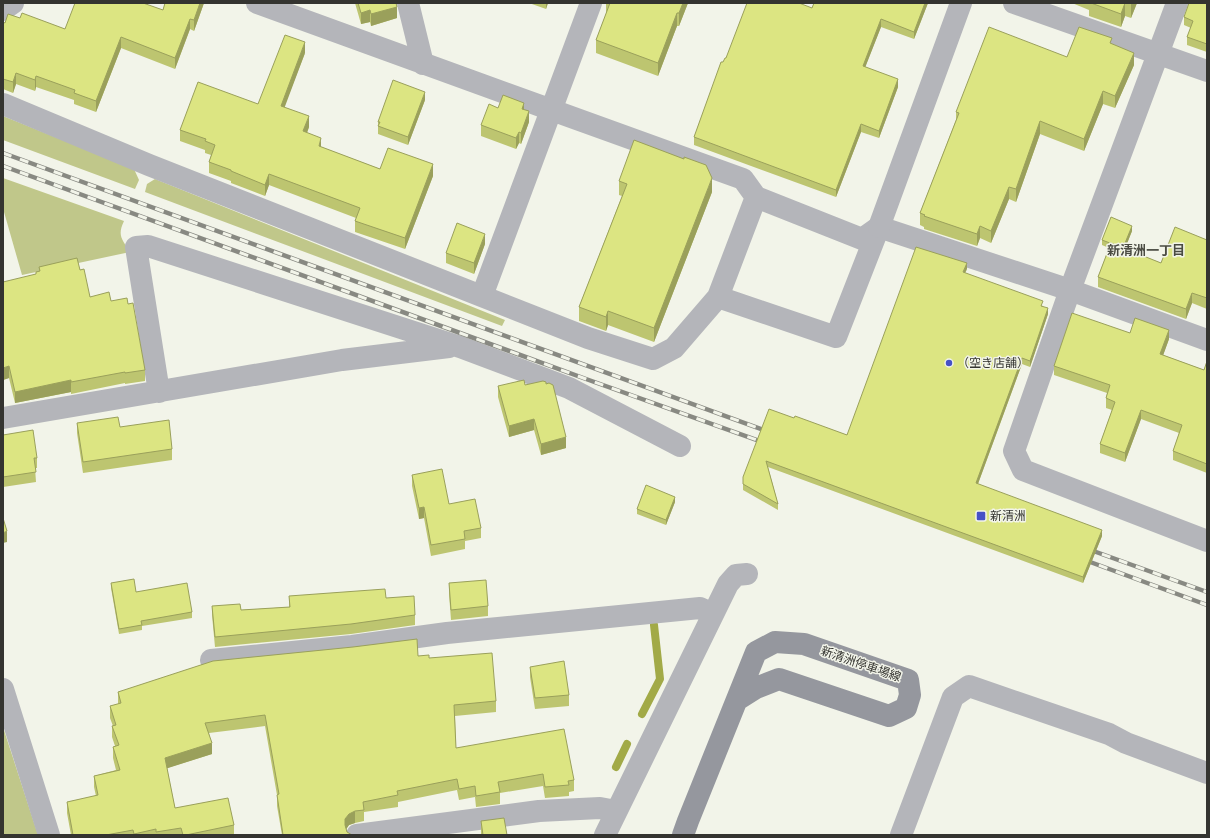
<svg xmlns="http://www.w3.org/2000/svg" width="1210" height="838" font-family="Roboto,'Noto Sans JP',sans-serif">
  <style>
    .grass { fill: #c0c78a }
    .lines { fill: none; stroke-linecap: round; stroke-linejoin: round }
    .stream { stroke: #a2aa47; stroke-width: 8 }
    .minor { stroke: #b4b5ba; stroke-width: 22 }
    .tertiary { stroke: #b4b5ba; stroke-width: 22 }
    .secondary { stroke: #95979e; stroke-width: 22 }
    .rail-casing { stroke: #888982; stroke-width: 4.5 }
    .rail { stroke: #f2f4e9; stroke-width: 3; stroke-dasharray: 9; stroke-linecap: butt }
    .wall { fill: #bdc570 }
    .shaded-wall { fill: #9aa05b }
    .building { fill: #dce582; stroke: #9aa05b }
    .poi-dot { fill: #4651c6; stroke: #f2f4e9; stroke-width: 1.5 }
    .labels { text-anchor: middle; dominant-baseline: central; stroke-width: 3; stroke-linejoin: round; paint-order: stroke }
    .poi-label { font-size: 12px; fill: #343430; stroke: #f2f4e9; text-anchor: start }
    .street-label { font-size: 12px; fill: #343430; stroke: #f2f4e9 }
    .neighbourhood-label { font-size: 13px; font-weight: bold; fill: #4a4b42; stroke: #f2f4e9 }
  </style>
  <rect width="100%" height="100%" fill="#f2f4e9"/>
  <path class="grass" d="M3 116 134 169 139 180 135 189 3 140Z
    M3 178 124 221C117 236 122 239 130 252L22 275 4 212 3 211Z
    M155 179 505 320 502 326 145 192 147 184Z
    M3 727 38 835H3Z"/>
  <g class="lines">
    <path class="stream" d="M642 714 660 679 654 625
      M616 767 627 744"/>
    <path class="minor" d="M257 3C419 63 581 120 743 179L756 197
      M408 3 423 64
      M1014 3 1207 71
      M1177 3 1070 290 1014 451 1023 470 1207 541
      M3 10 13 3
      M3 104 149 165 588 338 653 359 674 348 718 297
      M756 197 862 239 879 227 836 337 718 297Z
      M879 227 1070 290 1207 340
      M482 296 591 3
      M159 392 136 247 148 246 460 347 569 388 680 446
      M3 418 342 360 449 347
      M211 660 352 646 447 633 700 608 713 614
      M3 689 49 835
      M357 835 539 811 600 808 616 811
      M605 835 728 584 736 575 747 574
      M901 835 953 697 969 686 1109 734 1126 743 1207 773"/>
    <path class="tertiary" d="M879 227 961 3"/>
    <path class="secondary" d="M683 835 688 821 756 652 775 642 804 644 908 680 910 695 906 708 889 716 779 679 756 688 737 700"/>
    <g class="rail-casing">
      <path id="rail" d="M3 153 772 433
        M3 166 586 379 768 444
        M1085 548 1207 592
        M1082 559 1207 605"/>
    </g>
    <use href="#rail" class="rail"/>
  </g>
  <path class="wall" d="M165 3H204L194 31 190 29 175 69 121 48 96 112 74 104V100L36 87 35 91 16 84 13 93 3 89V22L5 23 20 18 65 29 163 10Z
    M355 3H396L397 18 371 26 370 22 361 24Z
    M529 3H548L546 9Z
    M606 3H688L679 26H677L658 76 596 53V40L606 14Z
    M814 3H928L914 39 881 27 865 67 898 87 879 138 861 132 836 197 694 145V137L723 62 726 58 812 8Z
    M1072 3H1137L1131 18 1125 16 1121 27 1089 16V10Z
    M1207 3V52L1187 45V37L1191 28 1184 25V17Z
    M1112 44 1134 65 1115 108 1103 104 1084 151 1040 134 1016 202 1009 199 991 243 980 238 977 246 924 229V227L920 225V213L956 120V112L1067 57Z
    M305 53 284 107 309 127 307 133 321 147 380 169 433 176 405 249 355 232V221L356 218 269 185 265 196 231 183V181L209 173V162L211 155 205 153V150L180 141V130L258 104Z
    M425 100 408 145 378 134V122Z
    M498 108 524 110 529 122 521 144 519 143 516 149 481 136V125Z
    M619 181 712 192 654 342 608 325 606 331 579 321V307L622 196 619 195Z
    M1132 231 1125 249 1161 263 1207 240V309L1192 303 1186 319 1098 287V277L1109 248 1102 245V240Z
    M485 244 474 274 446 263V253Z
    M39 267 80 270 90 297 111 301 145 370V381L125 384V383L71 394V392L15 403 9 378 3 380 36 274V272L39 271Z
    M967 269 965 273 1043 306 1048 314 1030 367 1022 364 978 484 1102 536 1083 583 768 467 778 504V510L743 490V477L794 418 847 435Z
    M1130 333 1169 339 1163 355 1204 370 1207 361V473L1173 460V451L1179 433 1141 419 1125 462 1100 453V444L1112 410 1106 408V398L1107 393 1054 375V366Z
    M525 385 566 448 541 455 534 430 509 437 498 397V386Z
    M77 423 120 427 172 449V460L83 473 77 433Z
    M3 435 37 458V468H35L36 482 3 487Z
    M412 475 449 504 481 528V538L465 541V549L431 556 424 518 419 519 412 486Z
    M675 502 666 525 637 514V509Z
    M111 583 192 612V618L142 626V630L119 634 111 588Z
    M449 583 488 606V616L451 620 449 594Z
    M289 596 386 598 415 615V625L351 634 215 647 212 615V606L241 610 289 607Z
    M418 656 429 658 496 701V712L455 716 456 748 574 780V791L569 792V796L545 798 543 786 500 793V804L476 807 475 797 459 800 457 790 398 802V807L364 812V821L355 823 349 825 346 829 347 832 352 835H282L277 806V795L265 726 209 733 212 754 167 768 175 808 234 825V835H71L67 813V802L96 796 94 787V776L116 770 113 758V747L115 746 112 737V726H113L110 718V706L118 704V692Z
    M530 667 569 695V706L535 709 530 677Z
    M481 821 507 835H481Z"/>
  <path class="shaded-wall" d="M200 3H204L194 31V20Z
    M546 3H548L546 9Z
    M683 3H688L679 26V13Z
    M925 3H928L914 39V32Z
    M1125 3V16L1121 27V14Z
    M1131 3H1137L1131 18Z
    M397 7V18L371 26V14Z
    M370 10V22L361 24V13Z
    M677 13V26L658 76V63Z
    M190 19V29L175 69V58Z
    M881 19V27L863 73V66Z
    M121 37V48L96 112V101Z
    M305 42V53L281 117V106Z
    M1134 53V65L1115 108V96Z
    M16 73V84L13 93V82Z
    M36 76V87L35 91V80Z
    M898 79V87L879 138V131Z
    M1103 91V104L1084 151V139Z
    M425 92V100L408 145V137Z
    M524 103V114L522 109Z
    M529 111V122L521 144V133Z
    M309 116V127L303 143V131Z
    M1040 121V134L1016 202V189Z
    M861 124V132L836 197V190Z
    M519 132V143L516 149V138Z
    M321 138V149L319 146Z
    M433 164V176L405 249V238Z
    M269 174V185L265 196V185Z
    M712 178V192L654 342V328Z
    M1009 187V199L991 243V231Z
    M980 226V238L977 246V234Z
    M1132 226V231L1123 253V248Z
    M485 234V244L474 274V263Z
    M967 263V269L963 277V272Z
    M1192 293V303L1186 319V309Z
    M1048 308V314L1030 367V361Z
    M608 311V325L606 331V317Z
    M1169 330V339L1160 364V354Z
    M1022 358V364L976 489V483Z
    M9 366V378L3 380V368Z
    M71 380V392L15 403V392Z
    M1141 410V419L1125 462V453Z
    M534 419V430L509 437V426Z
    M566 437V448L541 455V444Z
    M675 497V502L666 525V520Z
    M424 507V518L419 519V508Z
    M1102 530V536L1083 583V577Z
    M7 531V542L3 543V533Z
    M212 743V754L165 769V758Z
    M355 811V823L349 825 345 831V819L349 814Z"/>
  <path class="building" d="M75 3H143L163 10 165 3H200L194 20 190 19 175 58 121 37 96 101 74 93 75 90 36 76 35 80 16 73 13 82 3 79V22L5 23 8 14 20 18 22 13 65 29Z
    M358 3H396L397 7 371 14 370 10 361 13Z
    M610 3H683L679 13H677L658 63 596 40Z
    M747 3H799L812 8 814 3H925L914 32 881 19 863 66 898 79 879 131 861 124 836 190 694 137 721 62H723L725 58H726Z
    M1091 3H1125L1121 14Z
    M1189 3H1207V44L1187 37 1193 21 1184 17Z
    M989 27 1067 57 1079 27 1112 38 1110 43 1134 53 1115 96 1103 91 1084 139 1040 121 1016 189 1009 187 991 231 980 226 977 234 924 216 925 215 920 213 959 113 956 112Z
    M285 35 305 42 281 106 309 116 303 131 321 138 319 146 380 169 388 148 433 164 405 238 355 221 360 208 269 174 265 185 231 171V170L209 162 215 145 205 141 206 139 180 130 198 82 258 104Z
    M393 80 425 92 408 137 378 126 380 122H378Z
    M503 95 524 103 522 109 529 111 521 133 519 132 516 138 481 125 489 104 498 108Z
    M634 140 684 159V157L706 165 712 178 654 328 608 311 606 317 579 307 627 184 619 181Z
    M1111 217 1132 226 1123 248 1102 240Z
    M457 223 485 234 474 263 446 253Z
    M1175 227 1207 240V298L1192 293 1186 309 1098 277 1111 243 1161 263Z
    M916 247 967 263 963 272 1043 301 1041 306 1048 308 1030 361 1022 358 976 483 1102 530 1083 577 766 461 778 504 743 484V477L769 409 794 418 795 416 847 435Z
    M77 258 80 270 84 269 90 297 109 292 111 301 127 298 128 304 133 303 145 370 125 373V372L71 382V380L15 392 9 366 3 368V282L36 274V272L40 271 39 267Z
    M1072 313 1130 333 1135 318 1169 330 1160 354 1204 370 1207 361V464L1173 451 1182 425 1141 410 1125 453 1100 444 1115 402 1106 398 1110 385 1054 366Z
    M524 380 525 385 543 381 546 382V384L549 383 553 385 566 437 541 444 534 419 509 426 498 386Z
    M118 417 120 427 169 420 172 449 83 462 77 423Z
    M33 430 37 458H34L36 472 3 477V435Z
    M442 469 449 504 475 499 481 528 464 531 465 539 431 545 424 507 419 508 412 475Z
    M646 485 675 497 666 520 637 509Z
    M3 518 7 531 3 533Z
    M134 579 136 592 187 583 192 612 141 621 142 625 119 629 111 583Z
    M486 580 488 606 451 610 449 583Z
    M385 589 386 598 414 596 415 615 351 624 215 637 212 606 240 604 241 610 290 607 289 596Z
    M417 639 418 656 429 655V658L492 653 496 701 454 705 456 748 564 729 574 780 568 781 569 785 545 787 543 774 498 782 500 792 476 796 475 786 459 789 457 779 397 791 398 795 363 802 364 810 355 811 349 814 345 819V825L347 832 352 835H283L277 795 279 794 265 715 205 723 212 743 165 758 175 808 228 798 234 825 186 835H183L181 828 156 832V829L134 834 133 830 106 835H73L67 802 98 795 94 776 120 770 113 747 119 745 112 726 116 725 110 706 121 703 118 692 213 661 353 647Z
    M564 661 569 695 535 698 530 667Z
    M504 818 507 835H483L481 821Z"/>
  <g class="poi-dot">
    <circle cx="949" cy="363" r="4"/>
    <rect x="976" y="511" width="10" height="10" rx="2"/>
  </g>
  <g class="labels">
    <g class="poi-label">
      <text x="957" y="363">（空き店舗）</text>
      <text x="990" y="516">新清洲</text>
    </g>
    <g class="street-label">
      <text transform="translate(861 664) rotate(19)">新清洲停車場線</text>
    </g>
    <g class="neighbourhood-label">
      <text x="1146" y="250">新清洲一丁目</text>
    </g>
  </g>
  <rect width="1210" height="838" fill="none" stroke="#343430" stroke-width="8"/>
</svg>
